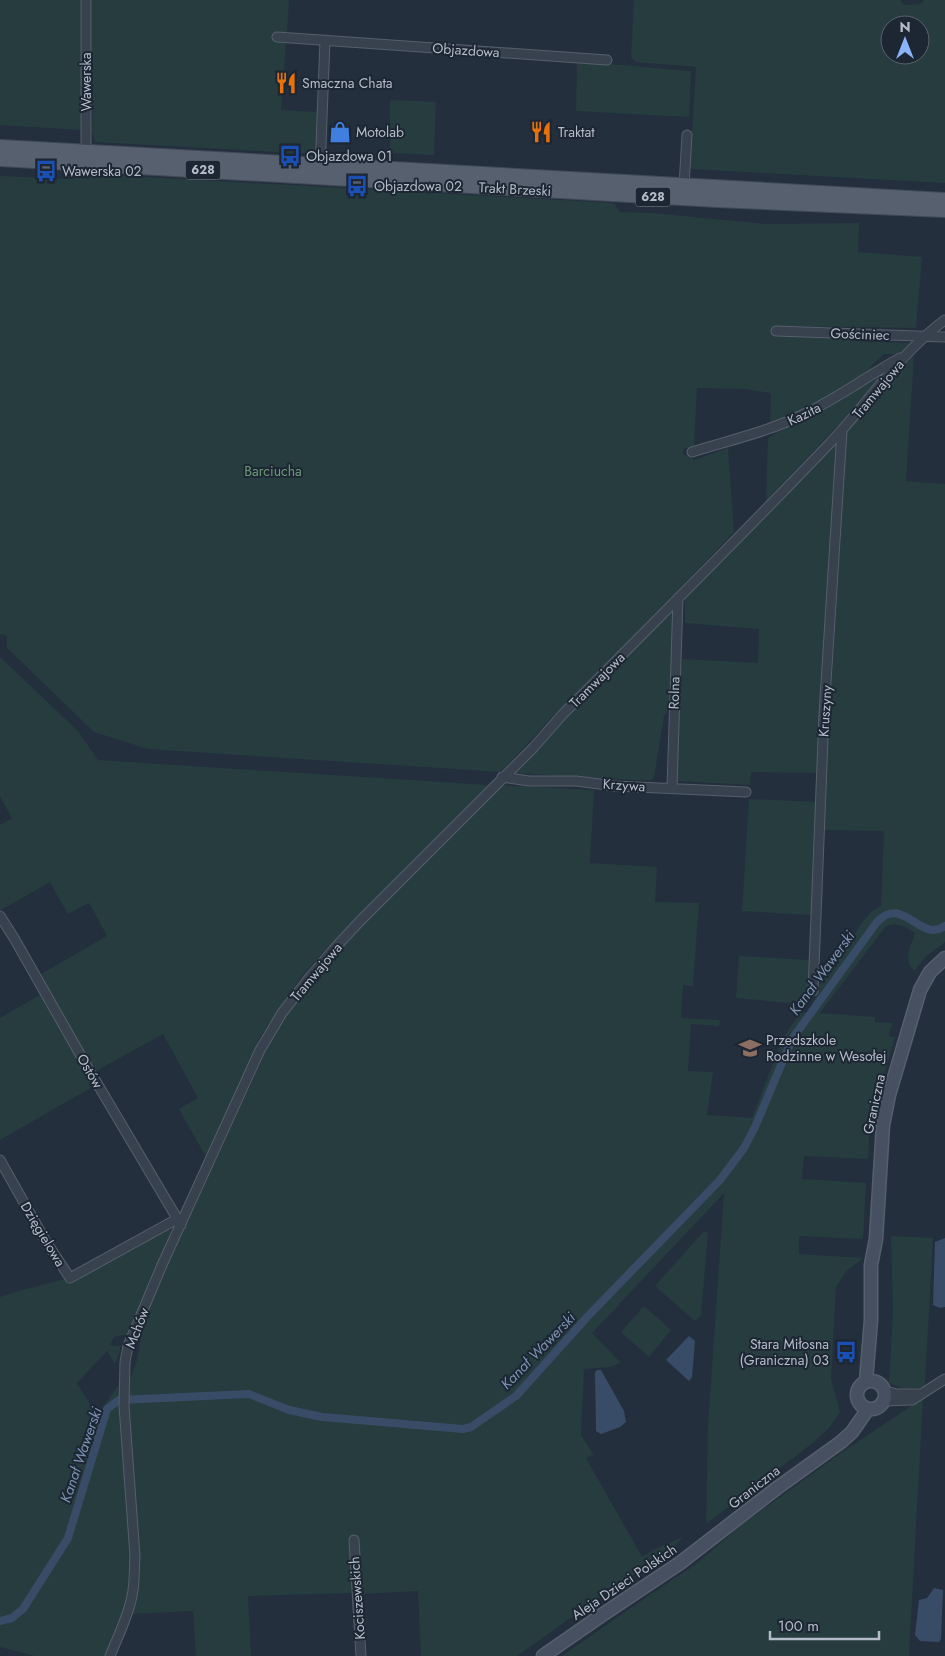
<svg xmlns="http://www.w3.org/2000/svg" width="945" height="1656" font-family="Jost,sans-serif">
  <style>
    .green { fill: #263c3f; fill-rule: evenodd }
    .water { fill: #394c67 }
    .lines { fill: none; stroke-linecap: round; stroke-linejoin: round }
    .canal { stroke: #394c67; stroke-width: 8 }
    .street-casing { stroke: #565f6c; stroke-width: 11 }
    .secondary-casing { stroke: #565f6c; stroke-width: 15 }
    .primary-casing { stroke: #414a57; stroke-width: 16 }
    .street { stroke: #38414e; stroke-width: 9 }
    .secondary { stroke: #465061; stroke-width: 12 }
    .primary { stroke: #56606e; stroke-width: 14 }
    .labels { text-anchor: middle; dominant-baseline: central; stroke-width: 4; stroke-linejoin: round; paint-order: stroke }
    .shield { fill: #1d2633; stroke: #878f9c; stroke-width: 1 }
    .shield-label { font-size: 12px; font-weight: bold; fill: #b4bcc9 }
    .street-label { font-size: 14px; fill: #b4bcc9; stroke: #1d2633 }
    .poi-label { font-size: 14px; fill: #b4bcc9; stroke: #1d2633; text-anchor: start }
    .park-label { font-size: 14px; fill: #6b9a76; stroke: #1d2633 }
    .water-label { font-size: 15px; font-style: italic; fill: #7c92b1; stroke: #1d2633 }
  </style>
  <rect width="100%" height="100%" fill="#242f3e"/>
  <path class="green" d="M0 0H81V130L0 125Z
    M89 0H289L287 33 274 32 273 40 286 41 281 110 318 112 315 154 95 142 92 131 93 105 88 101Z
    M634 0H900L904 5 921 4 924 0H945V183L690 169 696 67 636 62 631 57ZM890 25H920V55H890Z
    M577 61 689 71 691 72 689 117 576 111Z
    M390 100 436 102 434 155 390 153Z
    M73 173 614 203 620 212 652 213 767 224 859 223 858 252 922 257 916 328 776 326V335L853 339V341L913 343 900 354H884L870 367 873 372 851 385 770 427 771 393 744 389 697 388 694 447 684 448 683 454 694 460 728 448 734 532 602 670 556 713 501 772 148 749 94 732 7 648V636L0 634V176L71 179Z
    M914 356 906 481 945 484V942L925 957 915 971C902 961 911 946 915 933 905 926 898 922 886 926L820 1013 875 1017V1022L893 1023 889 1033 890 1037H895L870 1124 868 1159 804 1156 802 1179 866 1183 863 1239 799 1236V1254L862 1258 861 1260 847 1270 836 1287 831 1379 840 1412 829 1428 814 1442 706 1524 708 1425 724 1193 592 1333 621 1363 609 1367 584 1369 581 1435 594 1455 586 1458 642 1557 653 1550 683 1537 668 1553 610 1590 517 1656H421L418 1591 361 1594 358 1541H349L352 1593 248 1596 251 1656H196L193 1611 132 1614 136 1596 127 1405 128 1384 137 1361 146 1311 262 1060 264 1048 312 979 350 937 500 785 594 790 590 863 657 867 655 902 699 903 693 986 683 985 681 1018 720 1020 719 1026 691 1024 688 1071 713 1072 707 1115 752 1118 783 1038 800 1013 808 1012 818 993 819 986 864 920 871 912 881 906 884 831 823 830 825 792 847 432 892 378Z
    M884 372 887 374 766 501 768 438 769 437 851 392Z
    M832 445H837L818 773 751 772 750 785 676 781 682 659 758 663 759 629 685 623V599L815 465Z
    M675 609 668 710 664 716 654 777 651 781 515 773 567 715Z
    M0 657 78 731 98 760 488 785 324 951 299 980 258 1040 257 1050 207 1159 179 1109 198 1098 163 1034 96 1071 39 975 107 936 89 903 68 914 50 882 1 910 0 908V825L12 818 0 796Z
    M749 799 817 802 812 915 742 911Z
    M739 956 809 960 807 999 801 1004 736 998Z
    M41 994 94 1086 0 1140V1018Z
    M169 1228 171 1232 128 1334 114 1337 110 1345 120 1346V1351L115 1364 107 1351 77 1383 97 1416 118 1386 121 1397 131 1556C131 1596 121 1620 106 1656H35L0 1647V1297L22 1290 65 1279 68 1283Z
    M704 1231 708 1233 701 1315 695 1321 655 1286Z
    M891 1236 933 1238 925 1384V1386C913 1391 899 1389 889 1382L893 1312Z
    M644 1306 671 1330 649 1357 621 1332Z
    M923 1398 909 1656H562L632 1607 696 1564 744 1523 841 1453Z"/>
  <path class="water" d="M945 1238V1307L940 1308 933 1305 935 1242Z
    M689 1336 695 1341 692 1377 689 1381 666 1360Z
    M597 1370H601L624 1411 626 1422 620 1427 601 1434 596 1431 595 1372Z
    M934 1588 943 1590 941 1639 939 1642 920 1641 915 1635 919 1600 927 1598Z"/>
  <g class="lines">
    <path class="canal" d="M0 1621 12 1618 23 1609 68 1538 107 1409 119 1400 249 1394 289 1410 322 1417 463 1429 471 1427 516 1396 588 1316 720 1180 744 1148 755 1127 792 1039 877 922C904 894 920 944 945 926"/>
    <g class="street-casing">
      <path id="street" d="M277 37 607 60
        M86 155V0
        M320 170 325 40
        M684 186 687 135
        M776 331 945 337
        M692 452C730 440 768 432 804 414 838 398 867 376 900 358
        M502 777 529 781H576L615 786 746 792
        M672 788 678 598
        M0 916 14 938 85 1063 181 1225
        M813 991 824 714 842 431
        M0 1160 45 1240 70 1278 177 1219
        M885 1391 897 1394H920
        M884 1401 912 1400 945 1379
        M354 1540 361 1656
        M110 1656C118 1636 128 1617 132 1596 135 1583 134 1569 135 1556L124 1406 125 1362 128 1346 162 1265 260 1050 282 1013 310 977 333 950 360 921 534 747 562 715C652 625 743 534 831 442 869 402 900 353 945 320"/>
    </g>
    <g class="secondary-casing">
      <path id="secondary" d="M857 1395a14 14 0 1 1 28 0a14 14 0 1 1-28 0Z
        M866 1381 871 1320V1265L876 1239 883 1125 889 1095 920 990 930 972 945 958
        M543 1656 602 1615 680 1563 777 1488 841 1442 852 1432 868 1409"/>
    </g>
    <g class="primary-casing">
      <path id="primary" d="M0 147 945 200
        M0 159 717 200 945 210"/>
    </g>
    <use href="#street" class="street"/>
    <use href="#secondary" class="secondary"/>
    <use href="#primary" class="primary"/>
  </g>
  <defs>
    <g id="restaurant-bare" transform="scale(1.725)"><path d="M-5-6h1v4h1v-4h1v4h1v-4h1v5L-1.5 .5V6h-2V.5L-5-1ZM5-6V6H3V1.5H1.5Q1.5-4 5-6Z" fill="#e8710a" stroke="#1d2633" stroke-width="2.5" paint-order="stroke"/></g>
    <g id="shop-bare" transform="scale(1.725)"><path d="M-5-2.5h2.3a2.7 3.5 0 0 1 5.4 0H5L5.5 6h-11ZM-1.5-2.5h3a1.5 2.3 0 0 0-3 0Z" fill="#3f7fe0" stroke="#1d2633" stroke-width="2.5" paint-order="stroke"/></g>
    <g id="bus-bare" transform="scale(1.725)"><path d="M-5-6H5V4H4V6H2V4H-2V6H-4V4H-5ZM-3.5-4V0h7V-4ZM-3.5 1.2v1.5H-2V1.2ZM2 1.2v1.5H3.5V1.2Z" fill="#1a4fb4" stroke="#1d2633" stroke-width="2.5" paint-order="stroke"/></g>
    <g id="school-bare" transform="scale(1.725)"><path d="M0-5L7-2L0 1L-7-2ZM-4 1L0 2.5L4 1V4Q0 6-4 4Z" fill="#8d6e63" stroke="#1d2633" stroke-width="2.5" paint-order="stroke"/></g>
  </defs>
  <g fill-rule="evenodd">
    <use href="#restaurant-bare" x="286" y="83"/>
    <use href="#shop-bare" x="340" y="132"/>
    <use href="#restaurant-bare" x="541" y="132"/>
    <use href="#bus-bare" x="290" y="156"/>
    <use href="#bus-bare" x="46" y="171"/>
    <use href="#bus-bare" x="357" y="186"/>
    <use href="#school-bare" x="750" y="1048"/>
    <use href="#bus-bare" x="846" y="1352"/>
  </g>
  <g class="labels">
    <g class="shield">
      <rect x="185.5" y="160.5" width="35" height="19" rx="4"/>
      <rect x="635.5" y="187.5" width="35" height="19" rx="4"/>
    </g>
    <g class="shield-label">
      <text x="203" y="170">628</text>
      <text x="653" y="197">628</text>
    </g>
    <g class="street-label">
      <text transform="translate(466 50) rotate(4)">Objazdowa</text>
      <text transform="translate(86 82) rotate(-90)">Wawerska</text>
      <text transform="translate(515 189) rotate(3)">Trakt Brzeski</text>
      <text transform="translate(860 334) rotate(2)">Gościniec</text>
      <text transform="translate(878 389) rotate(-50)">Tramwajowa</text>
      <text transform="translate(804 414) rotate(-26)">Kazita</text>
      <text transform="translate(597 680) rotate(-45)">Tramwajowa</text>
      <text transform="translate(674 693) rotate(-88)">Rolna</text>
      <text transform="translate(825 711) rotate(-86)">Kruszyny</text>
      <text transform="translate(624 785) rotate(4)">Krzywa</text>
      <text transform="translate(316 972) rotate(-50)">Tramwajowa</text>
      <text transform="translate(90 1071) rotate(60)">Ostów</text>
      <text transform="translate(874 1104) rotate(-78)">Graniczna</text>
      <text transform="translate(43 1234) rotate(59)">Dzięgielowa</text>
      <text transform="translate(137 1328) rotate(-69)">Mchów</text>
      <text transform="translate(754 1487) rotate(-38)">Graniczna</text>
      <text transform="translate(624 1582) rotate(-34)">Aleja Dzieci Polskich</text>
      <text transform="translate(357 1598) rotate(-94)">Kociszewskich</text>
    </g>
    <g class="poi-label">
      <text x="302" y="83">Smaczna Chata</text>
      <text x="356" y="132">Motolab</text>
      <text x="558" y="132">Traktat</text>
      <text x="306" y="156">Objazdowa 01</text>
      <text x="62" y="171">Wawerska 02</text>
      <text x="374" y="186">Objazdowa 02</text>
      <text x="766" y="1040">Przedszkole<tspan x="766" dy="16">Rodzinne w Wesołej</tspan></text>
      <text x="829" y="1344" text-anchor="end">Stara Miłosna<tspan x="829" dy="16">(Graniczna) 03</tspan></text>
    </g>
    <g class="park-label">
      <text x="273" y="471">Barciucha</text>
    </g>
    <g class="water-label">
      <text transform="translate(822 973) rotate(-54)">Kanał Wawerski</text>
      <text transform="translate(538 1351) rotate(-46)">Kanał Wawerski</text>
      <text transform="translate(81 1455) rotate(-71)">Kanał Wawerski</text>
    </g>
  </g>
  <g transform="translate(905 40)"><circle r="24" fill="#1d2633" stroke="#59626f"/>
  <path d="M0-4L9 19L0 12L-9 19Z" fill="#8ab4f8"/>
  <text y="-8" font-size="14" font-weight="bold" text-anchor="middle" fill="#b4bcc9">N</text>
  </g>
  <path d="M770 1631v8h109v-8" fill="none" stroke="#b4bcc9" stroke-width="2.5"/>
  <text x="778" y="1631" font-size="15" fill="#b4bcc9" stroke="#1d2633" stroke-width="4" paint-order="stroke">100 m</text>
</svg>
